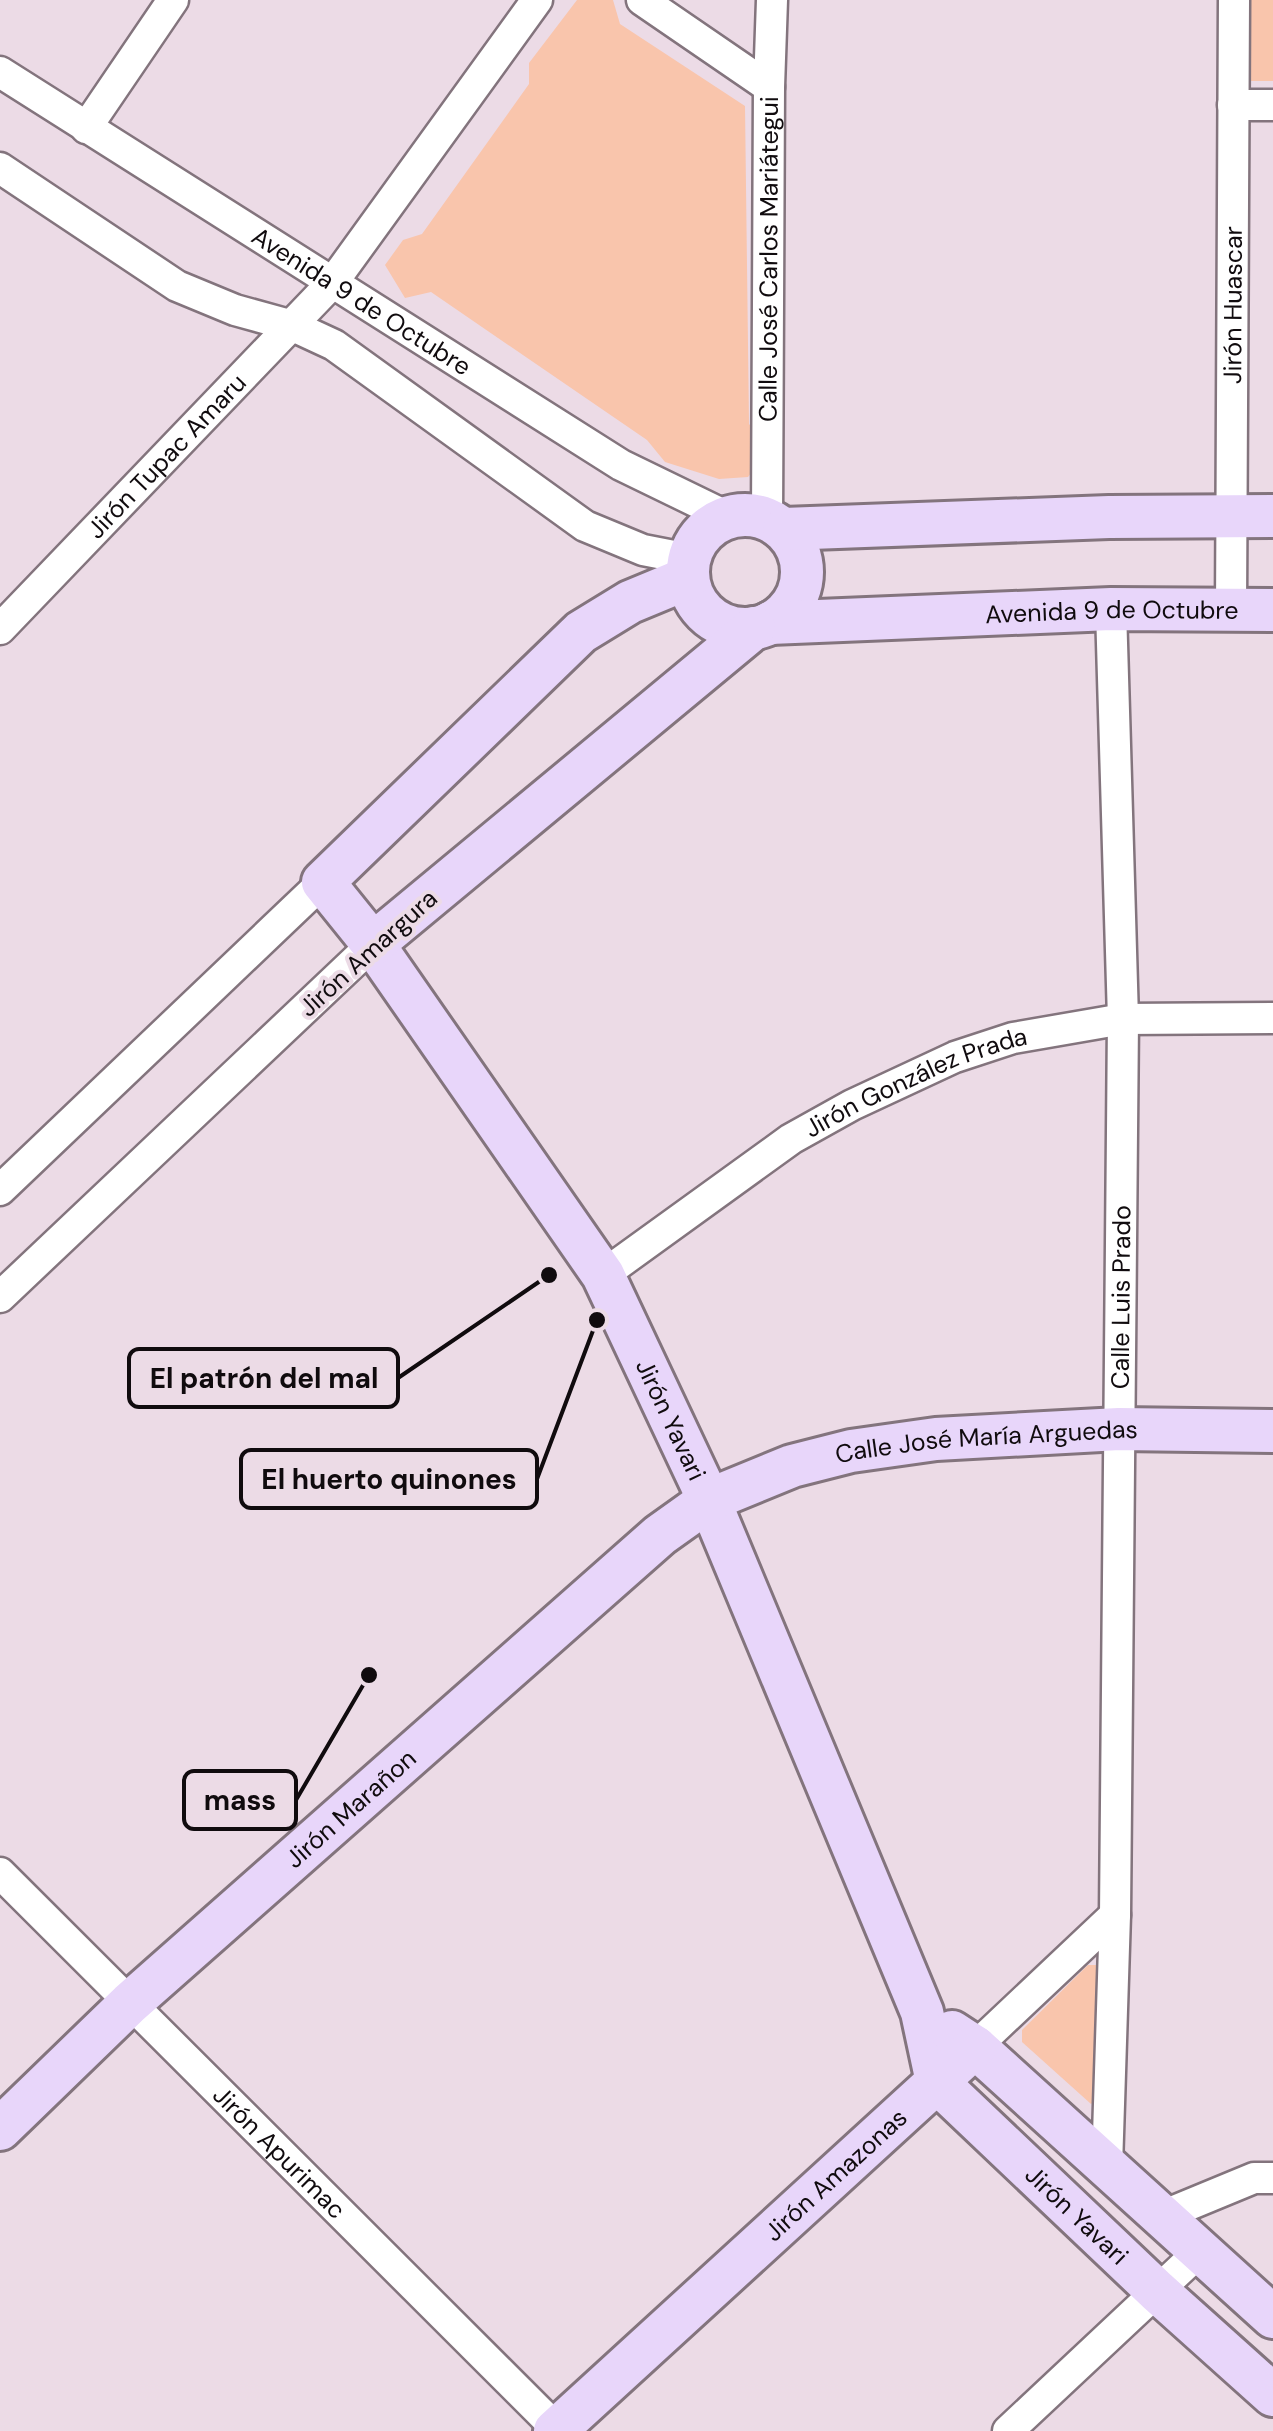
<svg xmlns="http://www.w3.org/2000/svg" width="1273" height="2431" font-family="'DM Sans',sans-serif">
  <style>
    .green { fill: #f9c5ac }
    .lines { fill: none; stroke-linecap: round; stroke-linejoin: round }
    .street-casing { stroke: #83747d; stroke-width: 35 }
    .secondary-casing { stroke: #83747d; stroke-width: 48 }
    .street { stroke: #fff; stroke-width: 30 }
    .secondary { stroke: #e8d6fa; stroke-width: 42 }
    .labels { text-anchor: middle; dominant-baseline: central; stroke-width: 8; stroke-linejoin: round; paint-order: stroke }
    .street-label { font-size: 25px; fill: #100b0e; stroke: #ecdbe6 }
    .leader { fill: none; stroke: #100b0e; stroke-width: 4 }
    .callout-dot { fill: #100b0e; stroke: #ecdbe6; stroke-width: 4 }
    .callout { fill: #ecdbe6; stroke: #100b0e; stroke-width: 4 }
    .callout-label { font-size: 28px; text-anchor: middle; font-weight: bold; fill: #100b0e }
  </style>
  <rect width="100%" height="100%" fill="#ecdbe6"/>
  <path class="green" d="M577 0H613L620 24 745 106 749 424 762 439V459L748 477 719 479 665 462 647 440 431 292 405 298 385 265 403 240 422 234 529 84V63Z
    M1250 0H1273V81H1250Z
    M1088 1965H1097L1099 2098 1091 2104 1022 2042V2030Z"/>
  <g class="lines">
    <g class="street-casing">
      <g id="street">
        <path d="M642 0 769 87"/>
        <path id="s1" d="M0 72 621 465 728 517"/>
        <path d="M1233 105H1273"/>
        <path d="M86 128 173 0"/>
        <path d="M0 168 177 286 235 310 293 326 334 345 585 526 643 550 689 559"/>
        <path id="s2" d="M767 519 769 87 772 0"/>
        <path id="s3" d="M1231 610 1234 0"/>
        <path id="s4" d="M0 629 333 282 537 0"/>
        <path d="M0 1190 323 882"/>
        <path id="s5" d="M603 1275 791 1139 852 1105 955 1057 1013 1038 1123 1019 1273 1018"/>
        <path d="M0 1297 373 944"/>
        <path id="s6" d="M0 1873 559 2431"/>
        <path d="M975 2047 1115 1915"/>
        <path id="s7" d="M1107 2167 1115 1915 1123 1019 1111 609"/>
        <path d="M1162 2216 1254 2178H1273"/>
        <path d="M1008 2431 1200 2251"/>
      </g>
    </g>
    <g class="secondary-casing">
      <g id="secondary">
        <circle cx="745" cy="572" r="57"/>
        <path d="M784 529 1109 517 1273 516"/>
        <path id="s8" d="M688 578 630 602 581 632 323 882 373 944 603 1275 709 1500 922 2012 937 2082 1157 2291 1273 2395"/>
        <path id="s9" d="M770 623 1111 609 1273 610"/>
        <path d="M373 944 754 628"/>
        <path d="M952 2032 975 2047 1273 2317"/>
        <path id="s10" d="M0 2129 130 2003 660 1535 709 1500 792 1466 851 1451 936 1439 1119 1429 1273 1431"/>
        <path id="s11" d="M555 2431 975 2047"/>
      </g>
    </g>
    <use href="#street" class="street"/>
    <use href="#secondary" class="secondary"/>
  </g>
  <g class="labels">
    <g class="street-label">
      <text stroke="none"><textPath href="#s2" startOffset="260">Calle José Carlos Mariátegui</textPath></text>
      <text stroke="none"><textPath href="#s1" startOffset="428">Avenida 9 de Octubre</textPath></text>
      <text stroke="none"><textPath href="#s3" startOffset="305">Jirón Huascar</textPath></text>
      <text stroke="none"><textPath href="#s4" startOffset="240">Jirón Tupac Amaru</textPath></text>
      <text stroke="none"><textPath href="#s9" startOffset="342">Avenida 9 de Octubre</textPath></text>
      <text transform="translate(368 953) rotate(-42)">Jirón Amargura</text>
      <text stroke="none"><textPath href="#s5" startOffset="370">Jirón González Prada</textPath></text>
      <text stroke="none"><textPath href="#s7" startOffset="870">Calle Luis Prado</textPath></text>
      <text stroke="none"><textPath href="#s8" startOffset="1122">Jirón Yavari</textPath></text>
      <text stroke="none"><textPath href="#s10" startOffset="1235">Calle José María Arguedas</textPath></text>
      <text stroke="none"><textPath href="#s10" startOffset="475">Jirón Marañon</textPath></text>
      <text stroke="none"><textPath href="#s6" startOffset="395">Jirón Apurimac</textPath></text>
      <text stroke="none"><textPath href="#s11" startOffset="380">Jirón Amazonas</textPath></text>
      <text stroke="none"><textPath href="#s8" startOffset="2030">Jirón Yavari</textPath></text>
    </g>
  </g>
  <path class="leader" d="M549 1275L398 1378M597 1320L537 1479M369 1675L296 1800"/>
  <g class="callout-dot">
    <circle cx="549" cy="1275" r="10"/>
    <circle cx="597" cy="1320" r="10"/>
    <circle cx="369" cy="1675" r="10"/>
  </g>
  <g class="callout">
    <rect x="129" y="1349" width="269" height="58" rx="10"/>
    <rect x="241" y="1450" width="296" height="58" rx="10"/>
    <rect x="184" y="1771" width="112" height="58" rx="10"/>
  </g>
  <g class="callout-label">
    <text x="264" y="1388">El patrón del mal</text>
    <text x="389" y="1489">El huerto quinones</text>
    <text x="240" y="1810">mass</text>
  </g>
</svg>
